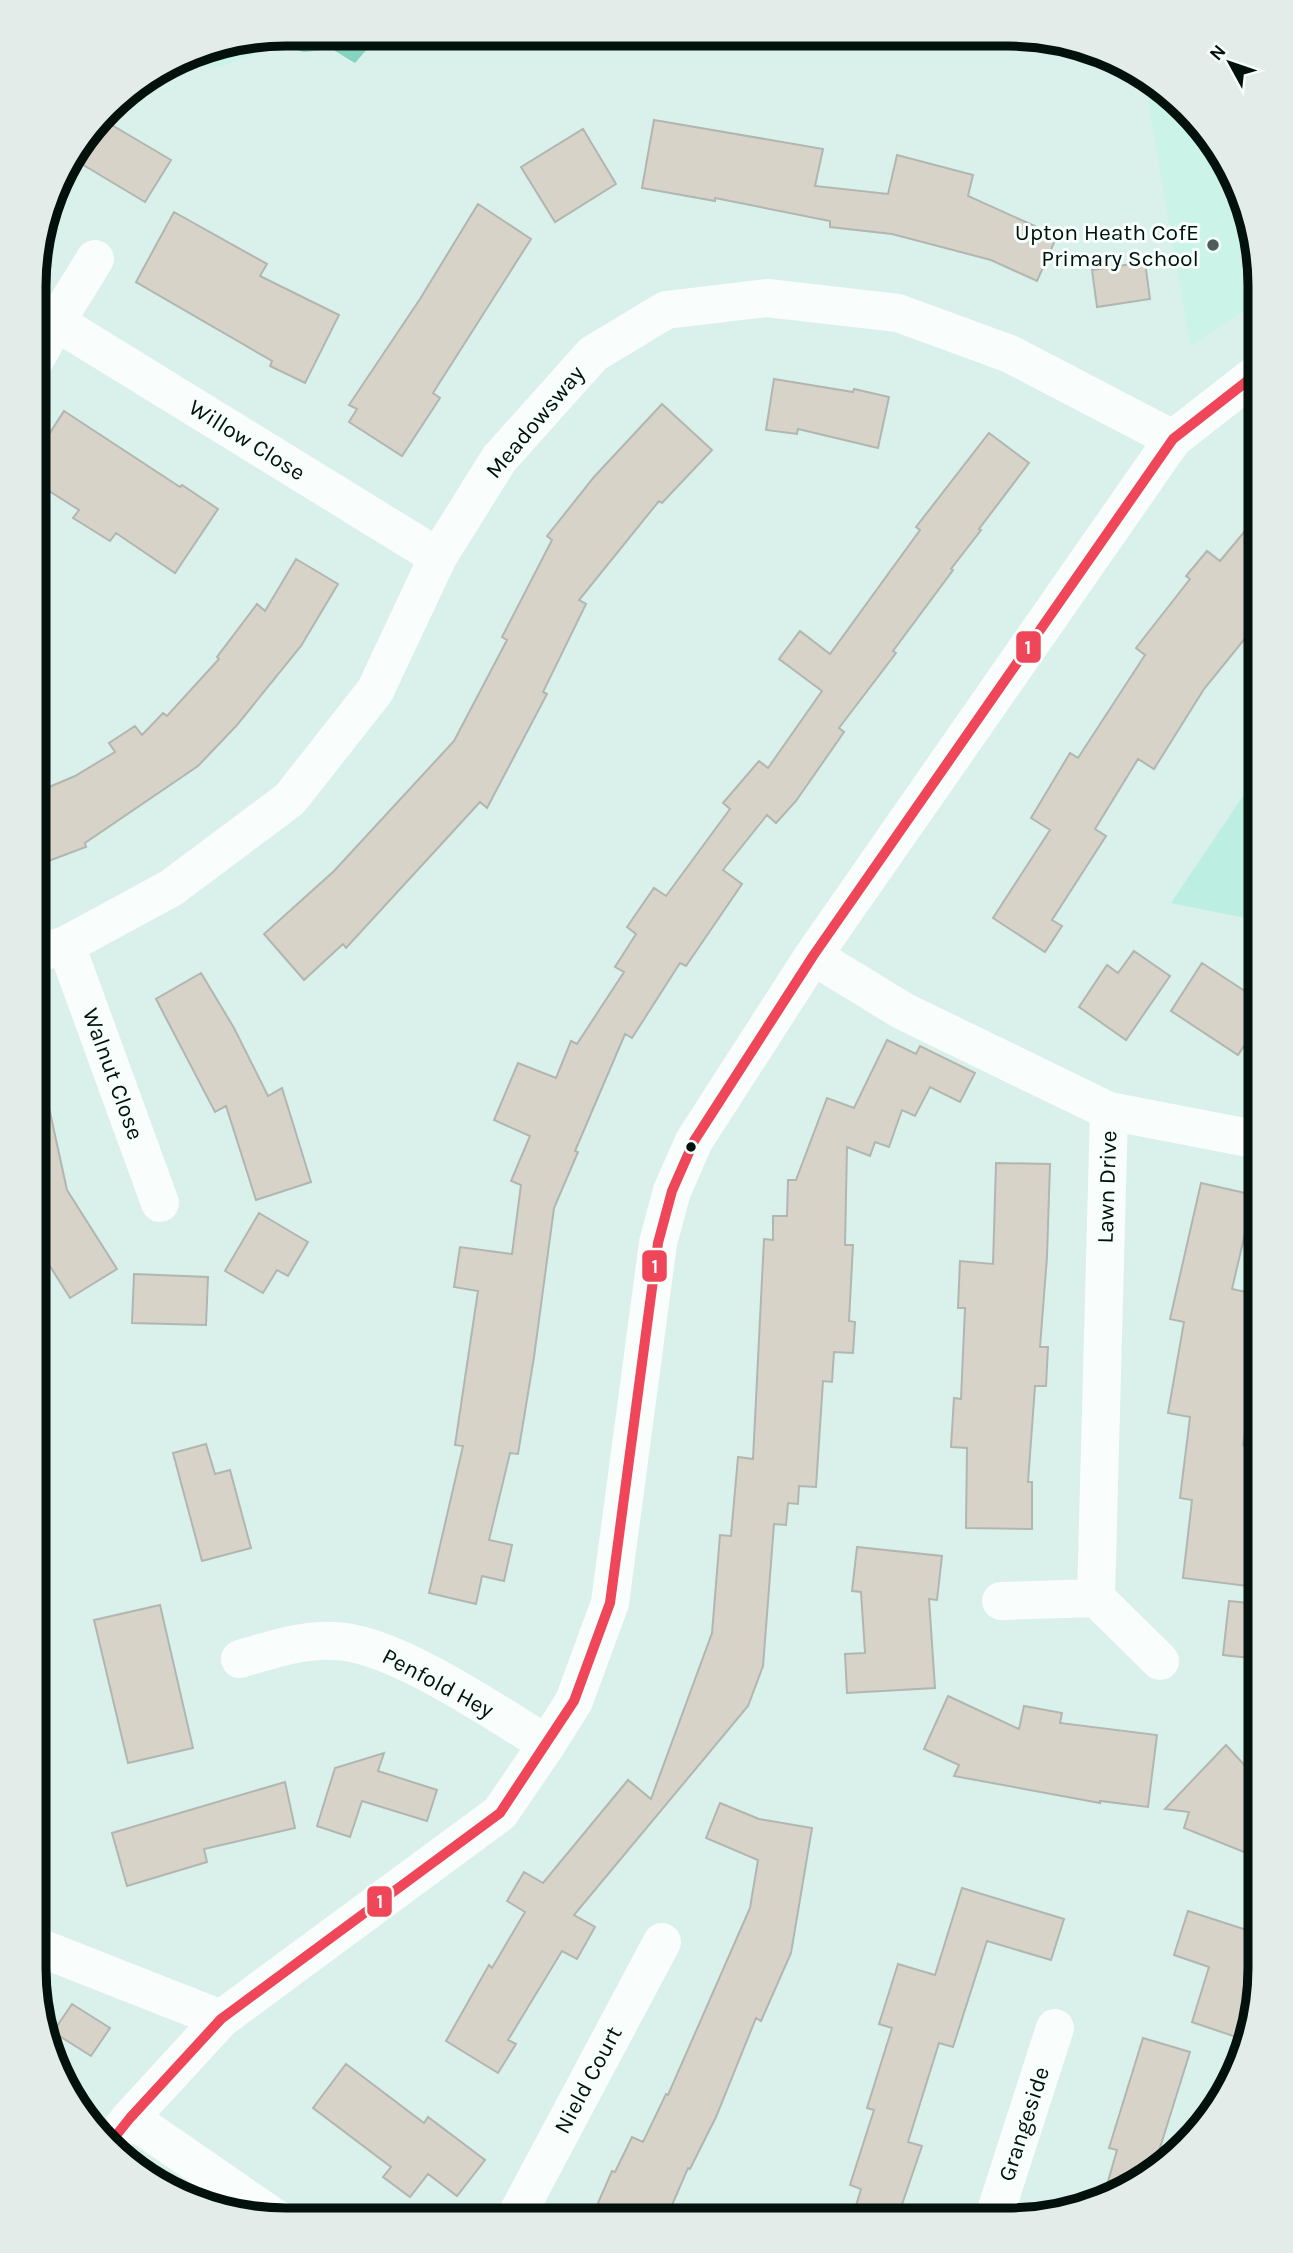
<svg xmlns="http://www.w3.org/2000/svg" width="1293" height="2253" font-family="Karla,sans-serif">
  <style>
    .built { fill: #ccf3e8 }
    .green { fill: #bcefe1 }
    .water { fill: url(#water-waves) }
    .building { fill: #d7d3c8; stroke: #b2b6b1; stroke-width: 2 }
    .lines { fill: none; stroke-linecap: round; stroke-linejoin: round }
    .minor { stroke: #f9fdfc; stroke-width: 38 }
    .bus-1-casing { stroke: #f7fffc; stroke-width: 16 }
    .bus-1 { stroke: #ef4659; stroke-width: 10 }
    .poi-dot { fill: #4e5f5a; stroke: #f7fffc; stroke-width: 2.5 }
    .bus-dot { fill: #03110d; stroke: #f7fffc; stroke-width: 2.5 }
    .labels { text-anchor: middle; dominant-baseline: central; stroke-width: 6; stroke-linejoin: round; paint-order: stroke }
    .poi-label { font-size: 23px; fill: #03110d; stroke: #f7fffc; text-anchor: end }
    .street-label { font-size: 23px; fill: #03110d; stroke: #f7fffc }
    .rim { fill: none; stroke: #03110d; stroke-width: 9 }
    .line-badge { stroke: #f7fffc; stroke-width: 2.5 }
    .badge-label { font-size: 19px; text-anchor: middle; font-weight: bold; fill: #fff }
  </style>
  <defs>
    <pattern id="water-waves" width="16" height="10" patternUnits="userSpaceOnUse" patternTransform="scale(1.75)"><rect width="16" height="10" fill="#85d3c1"/><path d="M0 5q4-4 8 0t8 0" fill="none" stroke="#71b4a5"/></pattern>
  </defs>
  <rect width="100%" height="100%" fill="#daf0ea"/>
  <path class="built" d="M286 33 380 34 355 63 332 49 304 52 280 45 217 68 171 64 190 52Z
    M591 35 896 37 828 48Z
    M1145 82 1173 96 1246 204 1260 286V301L1190 346Z"/>
  <path class="green" d="M1260 771V921L1171 903Z"/>
  <path class="water" d="M286 33 380 34 355 63 332 49 304 52 259 39Z"/>
  <path class="building" d="M654 120 823 149 815 186 888 194 897 155 973 175 968 196 1057 236 1037 281 991 260 892 234 830 227V221L715 198V201L642 188Z
    M105 121 171 160 145 202 80 163Z
    M583 129 616 184 555 222 521 167Z
    M478 204 531 239 433 393 440 398 402 456 349 422 357 409 349 405 420 299Z
    M174 212 267 264 260 276 339 315 305 383 270 366 272 361 136 282Z
    M1145 262 1150 299 1097 307 1092 270Z
    M774 379 853 392 854 389 889 397 878 448 798 429 797 434 766 430Z
    M662 404 712 450 662 503 659 501 579 600 586 604 543 692 547 694 487 808 480 802 346 948 343 944 304 980 264 934 334 871 454 741 507 640 502 637 552 540 547 536 594 477Z
    M64 411 180 487 182 485 218 509 175 573 116 533 110 541 73 518 79 510 35 482V456Z
    M989 433 1029 463 979 529 981 530 951 569 953 570 893 651 896 653 839 728 844 732 796 801 776 823 767 815 723 870 742 884 686 966 680 963 632 1038 625 1034 575 1151 578 1152 554 1208 534 1357 518 1454 510 1453 489 1540 512 1545 504 1581 482 1576 476 1604 429 1593 463 1446 455 1445 478 1291 454 1287 460 1247 512 1254 521 1185 511 1181 530 1136 494 1120 518 1063 556 1078 571 1041 577 1044 624 972 615 967 636 934 627 927 654 888 666 896 730 809 723 803 759 761 768 768 822 691 779 659 800 631 830 654 920 530 916 527Z
    M1260 513V620L1204 689 1154 769 1138 759 1095 829 1106 836 1052 920 1062 926 1045 952 993 918 1050 830 1031 818 1070 753 1078 758 1145 655 1136 648 1190 579 1186 576 1207 551 1220 561Z
    M296 559 338 584 301 646 237 725 198 766 85 843 86 847 35 866V793L75 776 115 752 109 743 135 726 142 735 163 713 167 716 219 659 217 657 257 604 265 611Z
    M1134 951 1170 976 1126 1040 1079 1007 1107 965 1118 973Z
    M1202 963 1260 1001V1021L1238 1055 1171 1011Z
    M201 973 234 1028 268 1096 282 1088 311 1182 256 1200 226 1106 215 1112 156 999Z
    M887 1040 916 1054 920 1046 975 1073 960 1102 930 1087 915 1116 902 1110 889 1147 875 1142 870 1156 847 1147 845 1245H853L849 1321 855 1322 853 1353 834 1352 832 1382 823 1381 816 1487 799 1486 798 1504 788 1503 786 1525 774 1524 763 1666 748 1706 574 1915 595 1927 577 1959 562 1951 508 2040 516 2044 498 2073 446 2041 489 1965 492 1968 525 1912 507 1901 524 1872 543 1883 628 1780 651 1799 712 1633 720 1535 731 1536 738 1457 753 1459 764 1239 773 1240V1216H787L788 1180H796L827 1098 854 1108Z
    M48 1103 67 1190 117 1269 70 1298 34 1241V1105Z
    M996 1163 1050 1164 1047 1257 1040 1347H1048L1046 1386H1035L1028 1482H1032V1529L966 1528 967 1448 951 1447 954 1398 961 1399 965 1308H958L960 1261 993 1264Z
    M1201 1183 1254 1195 1232 1289 1259 1295V1358L1243 1445 1259 1447V1488L1247 1586 1183 1578 1192 1500 1180 1498 1190 1417 1168 1413 1184 1322 1170 1319Z
    M259 1213 308 1242 288 1276 277 1270 263 1293 225 1271Z
    M134 1274 208 1277 206 1325 132 1323Z
    M206 1444 215 1474 230 1470 251 1548 202 1561 173 1453Z
    M857 1547 942 1556 937 1600 929 1599 935 1688 847 1693 845 1654 865 1653 861 1592 852 1591Z
    M1229 1601 1259 1604V1659L1223 1655Z
    M160 1605 193 1748 128 1763 94 1620Z
    M948 1696 1019 1729 1024 1706 1062 1713 1060 1723 1157 1735 1148 1807 1100 1801V1803L954 1776 959 1765 924 1749Z
    M1226 1745 1259 1781V1858L1184 1828 1189 1812 1165 1809Z
    M384 1753 378 1771 437 1790 427 1821 362 1801 350 1837 317 1826 335 1768Z
    M285 1782 295 1828 204 1849 207 1862 127 1886 112 1833Z
    M720 1803 759 1819 812 1828 791 1953 761 2021 756 2018 716 2117 690 2169 688 2168 666 2219H591L612 2171 615 2172 632 2137 643 2142 666 2094 668 2095 750 1908 758 1860 706 1838Z
    M962 1888 1064 1919 1051 1960 987 1941 953 2047 939 2043 908 2142 922 2146 897 2219H852L861 2189 850 2185 874 2110 867 2108 892 2028 879 2024 898 1964 935 1975Z
    M1188 1911 1259 1934V1984L1242 2039 1192 2022 1209 1967 1174 1955Z
    M72 2004 110 2028 91 2056 53 2032Z
    M1143 2038 1190 2052 1153 2170 1103 2199 1117 2150 1109 2148Z
    M346 2064 424 2123 428 2117 485 2160 457 2196 428 2174 410 2197 383 2177 391 2167 313 2108Z"/>
  <g class="lines">
    <path class="minor" d="M95 259 56 322 438 557
      M35 360 56 322
      M66 945 160 1203
      M35 954 66 945 171 888 290 799 375 691 438 557 499 459 593 354 666 310 767 298 898 313 1010 354 1173 439
      M813 956 903 1011 1109 1111 1096 1598
      M1109 1111 1259 1140
      M1001 1601 1096 1598 1160 1661
      M240 1659C271 1650 303 1639 335 1641 395 1643 495 1713 547 1744
      M33 1945 221 2019
      M130 2118 275 2218
      M110 2143 130 2118 221 2019 500 1813 547 1744 574 1701 610 1603 658 1243 672 1191 694 1141 813 956 1173 439 1260 371
      M515 2218 662 1942
      M993 2220 1055 2028"/>
    <g class="bus-1-casing">
      <path id="bus-1" d="M110 2143 130 2118 221 2019 500 1813 574 1701 610 1603 658 1243 672 1191 694 1141 813 956 1173 439 1260 371"/>
    </g>
    <use href="#bus-1" class="bus-1"/>
  </g>
  <circle class="poi-dot" cx="1213" cy="245" r="7"/>
  <circle class="bus-dot" cx="691" cy="1147" r="6"/>
  <g class="labels">
    <g class="poi-label">
      <text x="1199" y="232">Upton Heath CofE<tspan x="1199" dy="26">Primary School</tspan></text>
    </g>
    <g class="street-label">
      <text transform="translate(535 422) rotate(-50)">Meadowsway</text>
      <text transform="translate(247 440) rotate(32)">Willow Close</text>
      <text transform="translate(113 1074) rotate(70)">Walnut Close</text>
      <text transform="translate(1107 1187) rotate(-88)">Lawn Drive</text>
      <text transform="translate(438 1683) rotate(28)">Penfold Hey</text>
      <text transform="translate(588 2080) rotate(-62)">Nield Court</text>
      <text transform="translate(1024 2124) rotate(-72)">Grangeside</text>
    </g>
  </g>
  <path d="M0 0H1293V2253H0ZM286 46H1008A240 240 0 0 1 1248 286V1968A240 240 0 0 1 1008 2208H286A240 240 0 0 1 46 1968V286A240 240 0 0 1 286 46Z" fill="#e3ece9" fill-rule="evenodd"/>
  <path class="rim" d="M286 46H1008A240 240 0 0 1 1248 286V1968A240 240 0 0 1 1008 2208H286A240 240 0 0 1 46 1968V286A240 240 0 0 1 286 46Z"/>
  <g class="line-badge">
    <rect x="1015" y="630" width="27" height="34" rx="7" fill="#ef4659"/>
    <rect x="641" y="1249" width="27" height="34" rx="7" fill="#ef4659"/>
    <rect x="366" y="1885" width="27" height="33" rx="7" fill="#ef4659"/>
  </g>
  <g class="badge-label">
    <text x="1028" y="654">1</text>
    <text x="655" y="1273">1</text>
    <text x="380" y="1908">1</text>
  </g>
  <g transform="translate(1230 63) rotate(310)" stroke="#f7fffc" stroke-width="5" paint-order="stroke">
  <path d="M0-5L12 26L0 18L-12 26Z" fill="#03110d"/>
  <text y="-10" font-size="19" font-weight="bold" text-anchor="middle" fill="#03110d">N</text>
  </g>
</svg>
